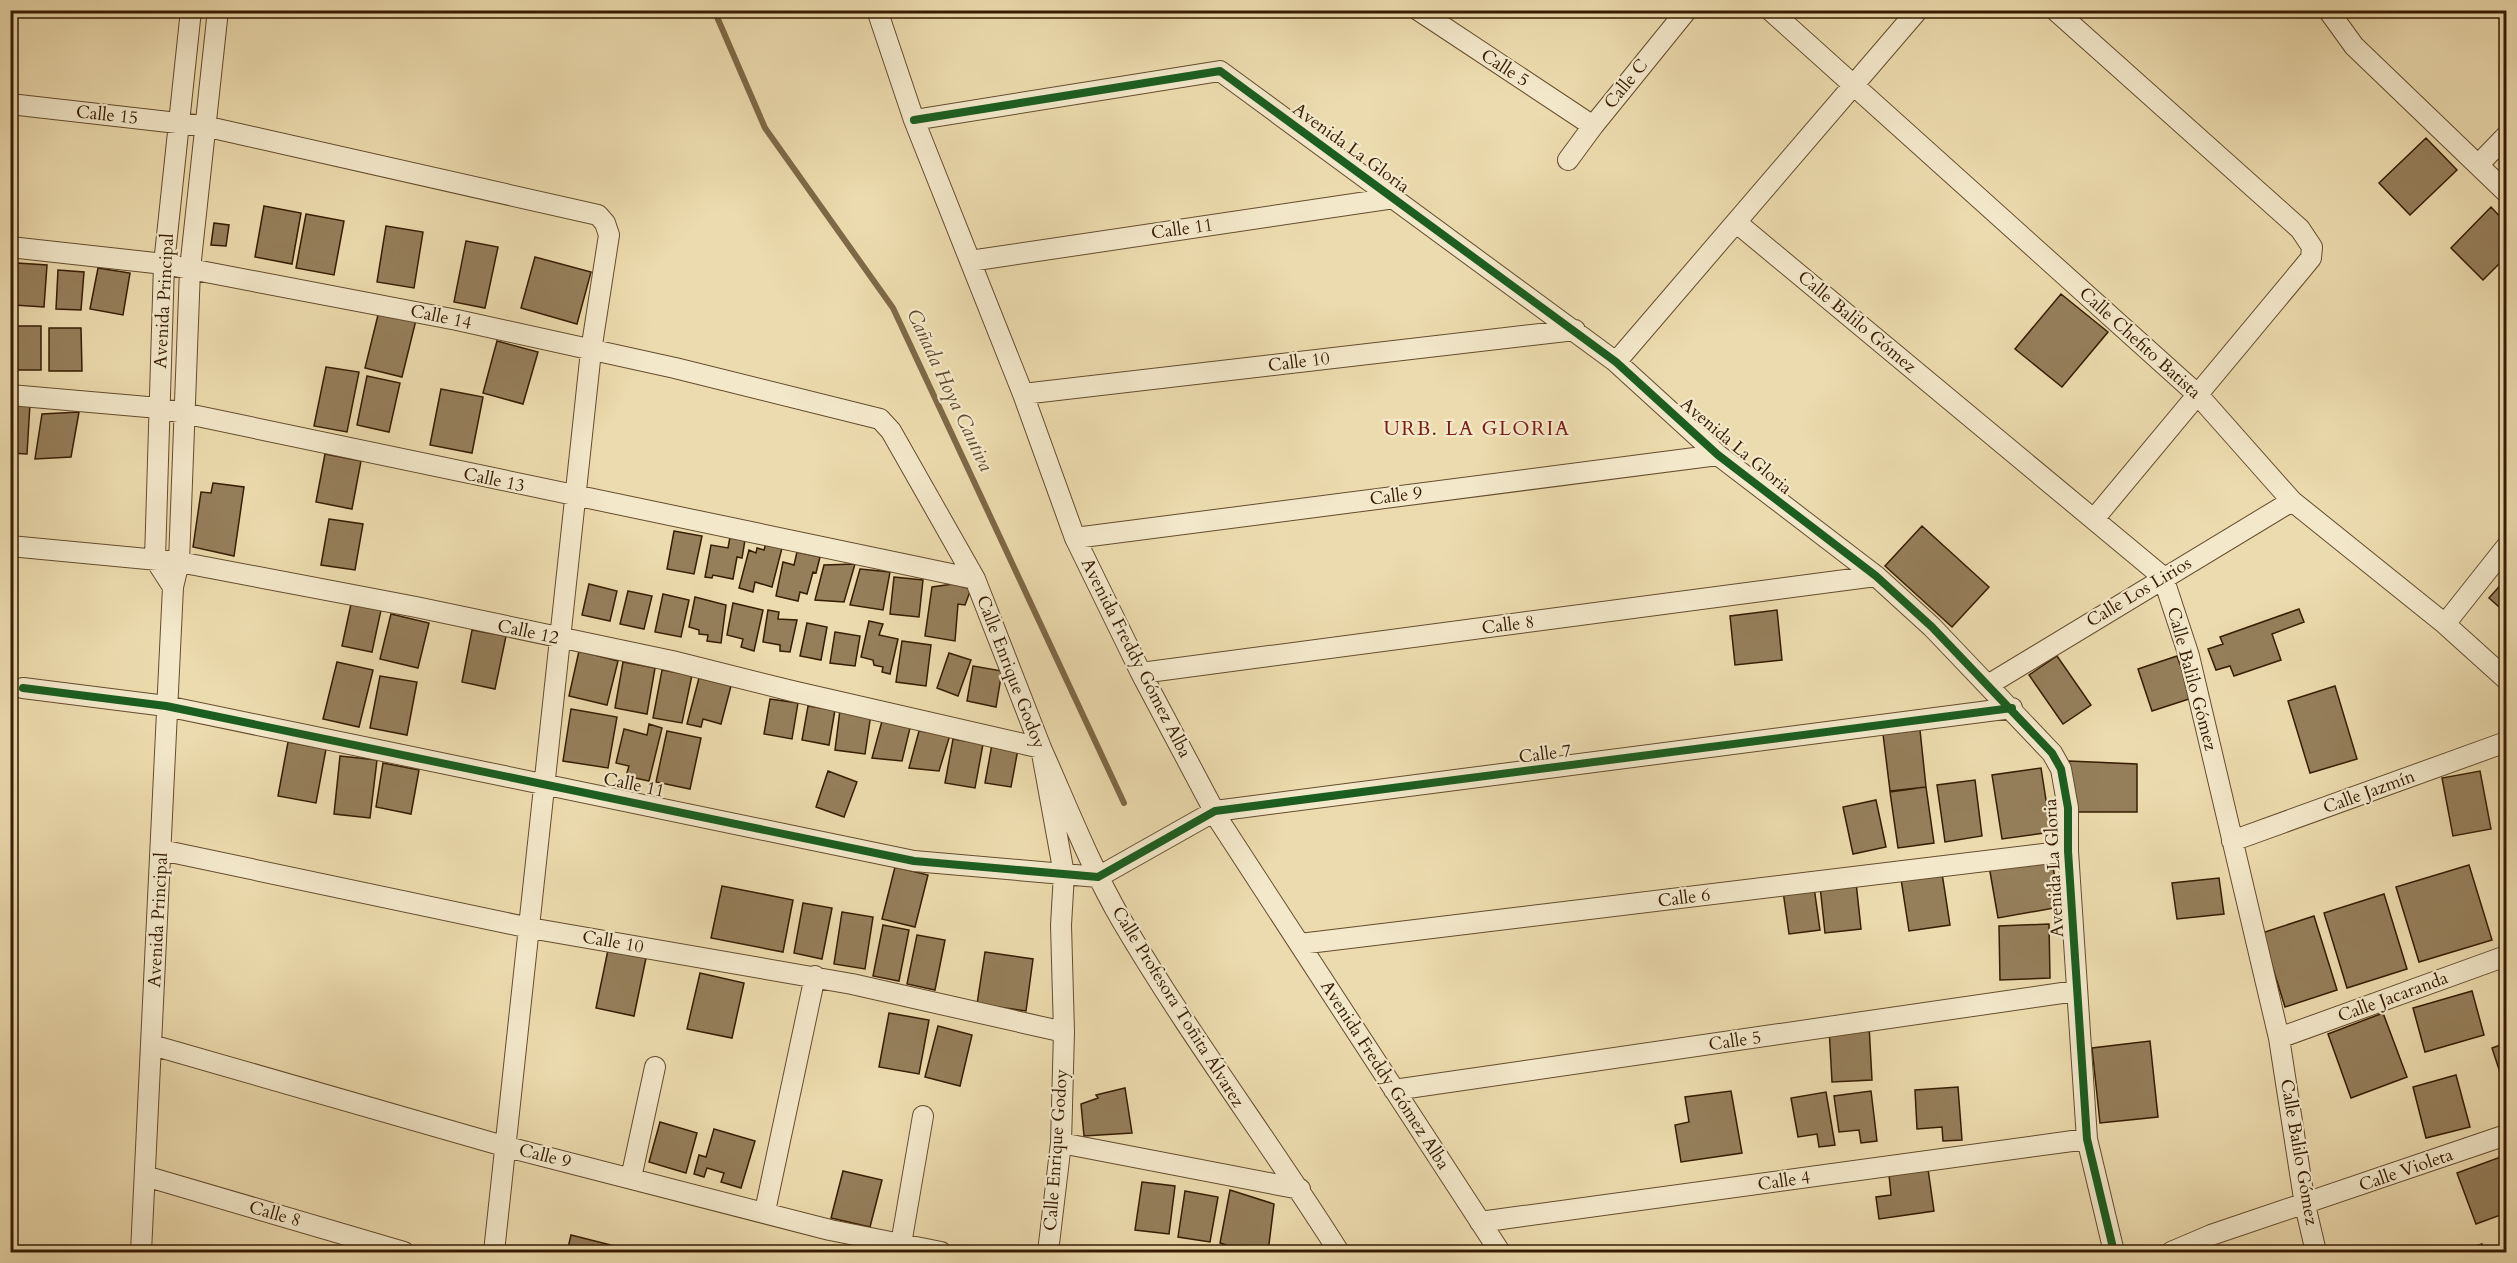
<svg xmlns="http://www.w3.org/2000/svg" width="2517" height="1263" font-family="Cardo,serif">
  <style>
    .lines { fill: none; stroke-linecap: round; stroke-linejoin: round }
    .stream { stroke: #7e6846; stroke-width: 6 }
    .building { fill: #957f5b; stroke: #361c02; stroke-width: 1.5 }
    .minor-casing { stroke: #644c2d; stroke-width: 22 }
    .minor { stroke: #f3e8ca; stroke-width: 20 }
    .cycleway-casing { stroke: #f3e8ca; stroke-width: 11 }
    .cycleway { stroke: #1b5e20; stroke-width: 8 }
    .labels { text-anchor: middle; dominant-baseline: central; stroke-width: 4.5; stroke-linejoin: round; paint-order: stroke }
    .street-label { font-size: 18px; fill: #361c02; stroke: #f3e8ca }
    .water-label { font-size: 20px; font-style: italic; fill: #60482a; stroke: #f3e8ca }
    .neighbourhood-label { font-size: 20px; letter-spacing: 1.5px; fill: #7a1f14; stroke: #f3e8ca }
  </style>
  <rect width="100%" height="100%" fill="#ecdbae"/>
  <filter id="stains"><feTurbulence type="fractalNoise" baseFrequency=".00333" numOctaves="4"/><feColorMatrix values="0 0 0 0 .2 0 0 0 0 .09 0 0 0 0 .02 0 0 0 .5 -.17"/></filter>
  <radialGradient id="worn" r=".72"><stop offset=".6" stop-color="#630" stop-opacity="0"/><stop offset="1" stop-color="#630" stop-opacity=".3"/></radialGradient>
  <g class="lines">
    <path class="stream" d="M714 10 765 128 893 308 1124 803"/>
  </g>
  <path class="building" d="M2426 138 2457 170 2410 215 2379 183Z
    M264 206 301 213 292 264 255 257Z
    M2491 207 2506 223V257L2483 280 2451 248Z
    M306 214 344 221 334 275 296 268Z
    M214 223 229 225 226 246 211 245Z
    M386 226 423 232 414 288 377 282Z
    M466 241 498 247 485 308 454 302Z
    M535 257 591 272 577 324 521 308Z
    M17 263 47 265 44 307 14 305Z
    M98 268 130 273 123 315 90 309Z
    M58 270 84 272 81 310 56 309Z
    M2061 294 2108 332 2062 387 2015 349Z
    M379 311 416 320 402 377 365 368Z
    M10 326H41V370H10Z
    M49 328H81L82 371H49Z
    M497 341 538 352 523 404 483 393Z
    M326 367 359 372 347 432 314 426Z
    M367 376 400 383 389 432 357 425Z
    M441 389 483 397 472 453 430 445Z
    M10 403 30 404 27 454 10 453Z
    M79 412 71 457 35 459 42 414Z
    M325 454 361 461 352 509 316 502Z
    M213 483 244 487 234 556 193 547 201 492 211 493Z
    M329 519 363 524 355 570 321 565Z
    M1922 526 1989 587 1952 627 1885 566Z
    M674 531 702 536 694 574 667 569Z
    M730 537 745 540 742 558 737 557 733 579 713 575 712 578 705 577 711 545 728 548Z
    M766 543 782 548 772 587 755 582 753 592 739 588 749 550 756 553 757 548 764 550Z
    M797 552 820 557 816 573 813 572 807 594 800 592 798 601 776 596 783 562 794 565Z
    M855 564 844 602 815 600 824 565Z
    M860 569 890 572 883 610 850 605Z
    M894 577 923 580 919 617 890 614Z
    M2506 579V613L2489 598Z
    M589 584 617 591 610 621 582 615Z
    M953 584 971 589 965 605 958 604 955 641 925 636 932 587Z
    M628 591 652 596 644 629 620 624Z
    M663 594 689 600 681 637 655 632Z
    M695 597 726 605 721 643 707 641 708 635 699 634V630L689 627Z
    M733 603 763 610 754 651 741 647 743 639 727 635Z
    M351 604 381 610 372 652 342 646Z
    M2299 609 2304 622 2272 634 2281 660 2234 676 2230 666 2216 670 2208 649 2223 644 2220 637Z
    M768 610 779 612 778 619 797 620 790 652 780 651V645L763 642Z
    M1777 610 1782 660 1735 665 1730 616Z
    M391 614 429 623 418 668 380 659Z
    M869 621 883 624 879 635 898 639 890 674 882 672 883 667 874 665 873 660 861 657Z
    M807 623 827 627 821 660 800 656Z
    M472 630 506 636 495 689 462 682Z
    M835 632 860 636 855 666 830 663Z
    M902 641 931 645 926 686 896 682Z
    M579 651 618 661 607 705 569 696Z
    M949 653 971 660 958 696 937 688Z
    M2057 656 2091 705 2063 724 2029 675Z
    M2177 656 2192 698 2152 711 2138 669Z
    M337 662 373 670 359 727 323 719Z
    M623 662 655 668 647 714 615 708Z
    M973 666 1002 671 996 707 967 701Z
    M662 670 692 675 682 723 653 718Z
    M380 676 417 682 407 735 370 728Z
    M699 678 731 686 721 724 703 719 701 727 687 724Z
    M2335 686 2357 759 2310 773 2288 701Z
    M770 699 798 703 792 739 764 734Z
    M808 706 835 710 829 745 802 740Z
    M571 709 617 717 608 768 563 761Z
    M840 710 871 714 865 754 835 750Z
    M882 721 911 724 902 761 872 758Z
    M649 724 662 728 649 781 626 776 629 766 616 763 624 729 647 735Z
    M1920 730 1926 787 1890 791 1883 734Z
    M667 731 701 738 690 789 656 782Z
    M919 731 950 735 939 771 909 768Z
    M953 739 983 744 975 788 945 783Z
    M288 742 326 749 316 803 278 796Z
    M992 744 1018 749 1011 787 985 783Z
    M340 756 377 760 370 818 334 814Z
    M2069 761 2137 764V812H2076Z
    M383 763 419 770 411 814 376 807Z
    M2041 768 2051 832 2002 839 1992 775Z
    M828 771 857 782 844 817 816 807Z
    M2480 771 2491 829 2453 836 2442 778Z
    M1975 780 1982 836 1945 842 1937 785Z
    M1926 787 1934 843 1898 848 1890 792Z
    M1876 800 1886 847 1853 854 1843 807Z
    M2051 855 2060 907 1998 918 1989 866Z
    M2469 865 2492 940 2419 962 2396 887Z
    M895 867 928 875 915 927 882 919Z
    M1942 873 1950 925 1909 931 1901 879Z
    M2219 878 2224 914 2177 919 2172 883Z
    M1856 882 1861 929 1825 933 1820 886Z
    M722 886 793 900 783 952 711 938Z
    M1814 887 1820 930 1789 934 1783 891Z
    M2384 894 2407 969 2347 988 2324 913Z
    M803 903 832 908 822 959 794 953Z
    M842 912 873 917 865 969 834 964Z
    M2314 916 2337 990 2285 1007 2262 933Z
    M2049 924 2050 978 2000 980 1999 926Z
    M883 925 909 930 899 981 873 976Z
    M917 935 945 940 935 990 907 984Z
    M608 950 646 958 634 1016 596 1008Z
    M985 952 1033 959 1026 1011 977 1004Z
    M700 973 744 983 732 1038 687 1029Z
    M2472 991 2484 1035 2425 1052 2413 1008Z
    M889 1013 929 1020 919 1074 879 1067Z
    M2383 1013 2407 1077 2351 1098 2328 1034Z
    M1869 1025 1872 1080 1832 1082 1829 1027Z
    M938 1026 972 1035 960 1086 925 1077Z
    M2150 1041 2158 1117 2100 1123 2092 1048Z
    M2506 1043V1091L2492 1048Z
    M2456 1075 2470 1127 2426 1138 2413 1087Z
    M1958 1087 1962 1140 1943 1141 1942 1127 1917 1129 1915 1090Z
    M1125 1088 1132 1133 1084 1136 1081 1104 1098 1098 1096 1095Z
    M1731 1091 1742 1153 1681 1162 1675 1125 1689 1122 1685 1097Z
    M1871 1091 1877 1141 1861 1143 1859 1130 1839 1132 1834 1096Z
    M1826 1092 1835 1145 1819 1147 1817 1134 1798 1137 1791 1098Z
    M660 1122 697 1133 686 1173 649 1162Z
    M714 1129 755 1141 741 1188 721 1182 724 1173 707 1168 704 1177 694 1174 699 1155 706 1157Z
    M2506 1155V1213L2476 1224 2457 1173Z
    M1928 1169 1934 1211 1879 1219 1876 1197 1891 1195 1889 1175Z
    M843 1171 882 1180 870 1227 831 1218Z
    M1142 1182 1175 1186 1169 1234 1135 1230Z
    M1230 1190 1274 1204 1268 1252H1248L1220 1243Z
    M1185 1191 1218 1197 1210 1242 1178 1237Z
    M571 1235 615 1246 614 1252H567Z
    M2482 1244 2485 1252H2457Z
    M624 1246 647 1252H622Z"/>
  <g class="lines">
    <g class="minor-casing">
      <path id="minor" d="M191 10 164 264 155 559 173 587 179 562 190 269 218 10
        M877 10 914 120 1023 394 1075 538 1141 673 1220 822 1500 1252
        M1418 10 1593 126
        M1770 10 2198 395 2292 501 2445 624 2506 679
        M2055 10 2300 229 2312 247 2311 258 2302 269 2094 519
        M2328 10 2354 46 2506 192
        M10 104 204 126 598 215 605 223 609 235 591 351 494 1252
        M914 120 1220 71 1616 362 1718 455 1876 576 1932 627 2052 753 2061 769 2068 808V851L2087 1139 2114 1252
        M1568 160 1593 126 1687 10
        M2478 165 2506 136
        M1737 223 2163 577 2189 656 2279 1038 2305 1205 2316 1252
        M10 247 164 264 457 320 675 368 880 419 891 431 975 579 1041 748 1064 874 1061 925 1064 1032 1061 1143 1048 1252
        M970 261 1394 198
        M1616 362 1918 10
        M1023 394 1575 330
        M10 395 159 408 975 579
        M1075 538 1718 455
        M10 546 179 562 416 607 672 661 792 691 1041 748C1067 806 1090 866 1122 921 1189 1035 1269 1141 1339 1252
        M2445 624 2506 547
        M1141 673 1876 576
        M1988 685 2292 501
        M23 688 166 706 914 861 1098 877 1215 811 2012 708
        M2232 841 2506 742
        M161 850 530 928 852 984 1064 1032
        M1300 944 2068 851
        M2279 1038 2506 956
        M152 1045 507 1147 830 1230 941 1252
        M1394 1090 2076 991
        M1061 1143 1300 1189
        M145 1176 404 1252
        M631 1178 655 1067
        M765 1211 815 976
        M1480 1222 2087 1139
        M901 1244 923 1116
        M141 1252 173 587
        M2171 1252 2211 1235 2506 1135"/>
    </g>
    <use href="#minor" class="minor"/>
    <g class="cycleway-casing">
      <path id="cycleway" d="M914 120 1220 71 1616 362 1718 455 1876 576 1932 627 2052 753 2061 769 2068 808V851L2087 1139 2114 1252
        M23 688 166 706 914 861 1098 877 1215 811 2012 708"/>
    </g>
    <use href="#cycleway" class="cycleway"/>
  </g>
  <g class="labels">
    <g class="street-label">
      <text transform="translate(1505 68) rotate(33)">Calle 5</text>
      <text transform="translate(1626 84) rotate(-51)">Calle C</text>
      <text transform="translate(107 115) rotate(6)">Calle 15</text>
      <text transform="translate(1351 148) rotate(36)">Avenida La Gloria</text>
      <text transform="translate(1182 229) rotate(-8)">Calle 11</text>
      <text transform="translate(164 301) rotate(-87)">Avenida Principal</text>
      <text transform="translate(441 317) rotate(12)">Calle 14</text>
      <text transform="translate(1857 322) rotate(40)">Calle Balilo Gómez</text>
      <text transform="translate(2140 343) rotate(42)">Calle Chefito Batista</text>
      <text transform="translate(1299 362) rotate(-7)">Calle 10</text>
      <text transform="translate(1736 446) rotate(40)">Avenida La Gloria</text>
      <text transform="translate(494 480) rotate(12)">Calle 13</text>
      <text transform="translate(1396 496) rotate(-7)">Calle 9</text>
      <text transform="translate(2139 592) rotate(-31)">Calle Los Lirios</text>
      <text transform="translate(1508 625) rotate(-7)">Calle 8</text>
      <text transform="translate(528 632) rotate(12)">Calle 12</text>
      <text transform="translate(1136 658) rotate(63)">Avenida Freddy Gómez Alba</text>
      <text transform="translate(1011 672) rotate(69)">Calle Enrique Godoy</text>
      <text transform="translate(2192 679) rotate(75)">Calle Balilo Gómez</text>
      <text transform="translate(1545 754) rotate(-7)">Calle 7</text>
      <text transform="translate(634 785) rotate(12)">Calle 11</text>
      <text transform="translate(2369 792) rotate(-20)">Calle Jazmín</text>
      <text transform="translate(2054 868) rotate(-93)">Avenida La Gloria</text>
      <text transform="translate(1684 898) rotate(-7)">Calle 6</text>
      <text transform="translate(158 920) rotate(-87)">Avenida Principal</text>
      <text transform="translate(613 942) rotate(10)">Calle 10</text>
      <text transform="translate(2393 997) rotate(-20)">Calle Jacaranda</text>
      <text transform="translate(1178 1007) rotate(58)">Calle Profesora Toñita Álvarez</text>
      <text transform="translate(1735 1041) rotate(-8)">Calle 5</text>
      <text transform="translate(1385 1075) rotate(57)">Avenida Freddy Gómez Alba</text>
      <text transform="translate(1056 1150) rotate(-86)">Calle Enrique Godoy</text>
      <text transform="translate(2299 1152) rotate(80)">Calle Balilo Gómez</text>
      <text transform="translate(545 1156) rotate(14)">Calle 9</text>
      <text transform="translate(2406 1170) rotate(-19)">Calle Violeta</text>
      <text transform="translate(1784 1181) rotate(-8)">Calle 4</text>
      <text transform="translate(275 1214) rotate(16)">Calle 8</text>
    </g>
    <g class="water-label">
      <text transform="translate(950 390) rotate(65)">Cañada Hoya Cautiva</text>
    </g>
    <g class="neighbourhood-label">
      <text x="1477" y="428">URB. LA GLORIA</text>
    </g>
  </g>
  <rect width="2517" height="1263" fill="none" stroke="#ecdbae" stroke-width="36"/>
  <rect x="12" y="12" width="2493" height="1239" fill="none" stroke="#361c02" stroke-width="3"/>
  <rect x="18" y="18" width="2481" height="1227" fill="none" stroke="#361c02" stroke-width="1.5"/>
  <rect width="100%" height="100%" filter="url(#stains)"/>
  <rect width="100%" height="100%" fill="url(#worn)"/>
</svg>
